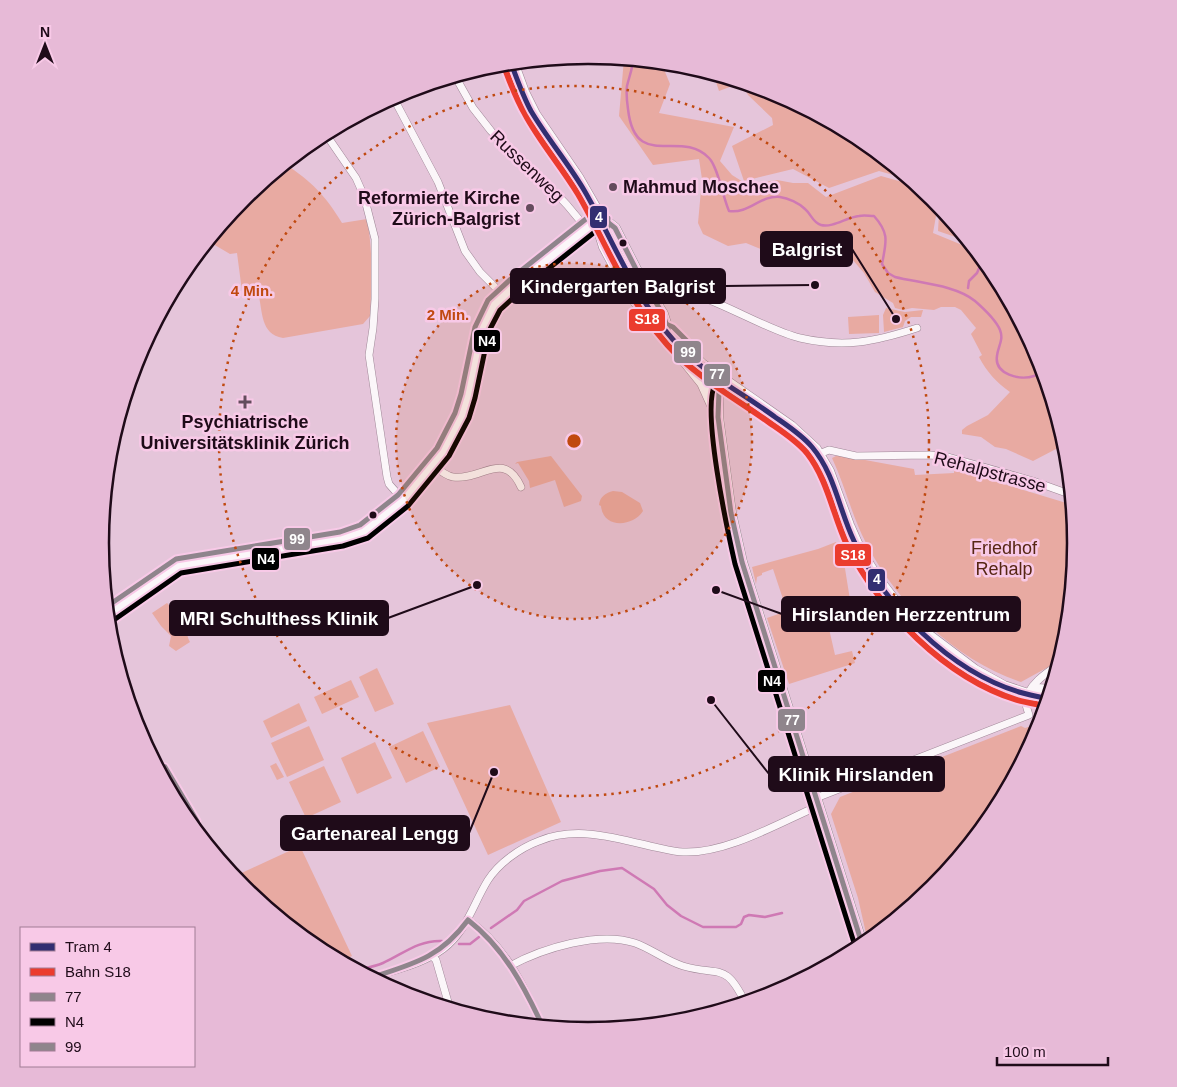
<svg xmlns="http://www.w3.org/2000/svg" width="1177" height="1087" font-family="Helvetica,sans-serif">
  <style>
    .green { fill: #e8aaa2 }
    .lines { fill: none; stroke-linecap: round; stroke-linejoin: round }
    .stream { stroke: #cf79b4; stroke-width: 2.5 }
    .minor-casing { stroke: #9e8696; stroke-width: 8 }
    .tertiary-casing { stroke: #9e8696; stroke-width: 10 }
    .secondary-casing { stroke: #9e8696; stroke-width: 11 }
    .minor { stroke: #fbf6f9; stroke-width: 7 }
    .tertiary { stroke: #fbf6f9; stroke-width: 9 }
    .secondary { stroke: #fbf6f9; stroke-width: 10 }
    .bus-1-casing { stroke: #f8c9e7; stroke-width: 9 }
    .bus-2-casing { stroke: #f8c9e7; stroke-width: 9 }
    .bus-3-casing { stroke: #f8c9e7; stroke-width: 9 }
    .bus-1 { stroke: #8f858c; stroke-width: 5 }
    .bus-2 { stroke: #000; stroke-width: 5 }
    .bus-3 { stroke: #8f858c; stroke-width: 5 }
    .rail-1-casing { stroke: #f8c9e7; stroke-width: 10 }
    .rail-1 { stroke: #eb3c2e; stroke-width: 6 }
    .tram-1-casing { stroke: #f8c9e7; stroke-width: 9 }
    .tram-1 { stroke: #322e71; stroke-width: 5 }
    .ring { fill: none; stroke: #c0490f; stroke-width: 2.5; stroke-dasharray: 2.5 5 }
    .poi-dot { fill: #644c5d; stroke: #f8c9e7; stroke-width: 2 }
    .bus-dot { fill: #1f0b19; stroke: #f8c9e7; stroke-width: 2 }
    .labels { text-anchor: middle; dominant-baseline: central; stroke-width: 5; stroke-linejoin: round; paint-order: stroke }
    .street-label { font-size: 18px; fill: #1f0b19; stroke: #f8c9e7 }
    .poi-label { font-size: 18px; font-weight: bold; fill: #1f0b19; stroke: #f8c9e7; text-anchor: start }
    .park-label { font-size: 18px; fill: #562613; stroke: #f8c9e7 }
    .rim { fill: none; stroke: #1f0b19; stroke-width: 2.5 }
    .centre { fill: #c0490f; stroke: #f8c9e7; stroke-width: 2.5 }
    .ring-label { font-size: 15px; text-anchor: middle; font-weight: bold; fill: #c0490f; stroke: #f8c9e7; stroke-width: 5; stroke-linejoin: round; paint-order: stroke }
    .leader { fill: none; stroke: #1f0b19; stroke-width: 2 }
    .callout-dot { fill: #1f0b19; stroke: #f8c9e7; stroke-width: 2 }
    .callout { fill: #1f0b19; stroke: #1f0b19; stroke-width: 2 }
    .callout-label { font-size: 19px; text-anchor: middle; font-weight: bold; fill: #fff }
    .line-badge { stroke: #f8c9e7; stroke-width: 2 }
    .badge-label { font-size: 14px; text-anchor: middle; font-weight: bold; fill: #fff }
  </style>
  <rect width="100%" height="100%" fill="#e5c5da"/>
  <path class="green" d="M624 59 661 62 670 84 659 113 734 127 720 161 732 175 748 185 777 180 793 183H808L826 197 881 176 913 185 936 216 933 233 972 249 975 248 995 272 1040 357 1068 452 1056 449 1033 461 1006 449 995 447 981 437 962 434V430L967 426 988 415 1010 392C996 382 987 372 979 357L982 355 971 334 976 328 961 310 955 307H941L934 310 912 308 903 310 895 308 893 303 875 292 864 273 852 259C831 261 818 269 804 251L765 243 763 250 746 243 728 246 703 234 698 223 702 179 699 159 653 165 619 116Z
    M713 73 733 79 735 85 719 91Z
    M741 82 776 92 860 137 911 180 879 171 829 188 793 169 744 181 732 146 773 125 772 118 748 95Z
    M285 164C311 181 326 196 342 223L367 219C373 251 372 283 370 316L363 324 283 338C260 334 263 312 258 292L242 291 237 253 230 254 208 241 243 198Z
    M922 188 934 198 970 242 938 231 939 214Z
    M886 308 905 312 923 310 921 317H911L905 321 903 327 884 332 883 315Z
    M879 315V333L849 334 848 317Z
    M838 455 914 469 915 475 954 473V469L1073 505 1077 544 1068 639 1061 660 1021 682C957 661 897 604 866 543 852 516 845 486 832 458Z
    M551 456 582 496 581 501 564 507 555 480 530 488 529 481 518 463 515 464 517 462Z
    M613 491 622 492 640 503 643 511C633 527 603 529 601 506L599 505C600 496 606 493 613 491Z
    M836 542 843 556 851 606 845 607 840 598 829 600 825 611 835 655 852 651 855 663 789 684 767 618 787 611 773 569 762 573V575L757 577 756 584 752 567 818 549Z
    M167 603C174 610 183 617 186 626 187 632 187 637 190 642L176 651 169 646 171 636 161 626 152 613Z
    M377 668 394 704 375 712 359 677Z
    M351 680 359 697 322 714 314 697Z
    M299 703 307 721 271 738 263 721Z
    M510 705 561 822 488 855 427 723Z
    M1044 716 1040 731 995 815 934 889 873 939 867 938 858 898 831 814 840 797 1021 726 1025 728 1038 724 1037 719Z
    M309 726 324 760 287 777 271 743Z
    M423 731 440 767 406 783 389 747Z
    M375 742 392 778 357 794 341 758Z
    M276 763 284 777 277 780 270 766Z
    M324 766 341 802 306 818 289 782Z
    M300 846 352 956 339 962 317 950 243 889 233 877Z"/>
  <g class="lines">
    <path class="stream" d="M633 59C633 68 629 77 627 86 626 93 627 102 628 109 635 172 680 128 709 158 718 167 723 198 729 211 749 214 760 195 780 197 788 198 799 203 805 209 811 214 813 223 821 225 833 228 847 217 859 216 864 215 869 216 874 216 890 234 886 242 882 264L888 273 895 277C919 283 956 285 975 301 983 308 996 320 1000 330 1004 340 998 346 997 356 994 374 1020 381 1034 376 1037 375 1041 373 1044 371
      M968 288 969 281 977 273 980 266 988 264
      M491 928 517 910 524 901 562 881 600 871 622 868 654 889 667 905 681 916 703 927H736L741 924 744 917 749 915 765 917 782 913
      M459 944H470L479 937
      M356 970C365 968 374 967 383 963 403 954 418 940 442 941"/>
    <g class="minor-casing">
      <path id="minor" d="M455 76 473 108 491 131 538 182 549 186 567 205 587 229
        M393 97 438 182 465 251 480 272 503 295
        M325 133 356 178 364 196 375 239V299L373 328 369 355 387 477 389 484 403 500
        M648 289C688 278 757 328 800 338 844 348 874 342 917 328
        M819 454 829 450 856 456 930 455 948 457 1033 481 1072 495
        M433 465C439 470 446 476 453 477 481 481 504 449 521 487
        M159 771 191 825
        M816 798 1029 715C1028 711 1026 707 1026 703 1026 686 1047 672 1060 664
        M468 920C505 945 525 988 543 1028
        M432 956 436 960 450 1009
        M510 966C543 948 599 931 635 943 652 949 666 961 683 966 721 977 725 961 746 1004
        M370 978C394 970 423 964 443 949 467 931 473 904 488 880 499 863 520 848 539 841 575 826 613 837 650 846 661 848 672 852 683 852 726 854 779 823 818 806"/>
    </g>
    <g class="tertiary-casing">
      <path id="tertiary" d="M107 616 178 566 191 563 342 539 364 532 403 500 443 452 462 416 468 396 482 329 494 305 518 283 601 217"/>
    </g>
    <g class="secondary-casing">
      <path id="secondary" d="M513 62 524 92 535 114 578 177 601 217 615 228 641 279 663 314 669 333
        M601 217 599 231 604 247 626 288 650 323 657 329 669 333 702 364 791 426 816 449 829 471 849 525 861 552 879 580 902 610 930 636 975 670 1004 686 1028 694 1036 703 1048 705
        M681 346V357L702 383 716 414
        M726 381 719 391 718 397V417L731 513 742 562 863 947
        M1028 694 1037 689 1052 690"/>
    </g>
    <use href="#minor" class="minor"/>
    <use href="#tertiary" class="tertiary"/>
    <use href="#secondary" class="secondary"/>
    <g class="bus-1-casing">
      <path id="bus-1" d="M601 217 615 228 641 279 663 314 669 333 695 359 726 381 719 391 718 417 731 513 742 562 863 947
        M159 771 191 825
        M468 920C504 948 524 986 543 1027
        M370 978C413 964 440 958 468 920"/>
    </g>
    <g class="bus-2-casing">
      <path id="bus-2" d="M506 64C523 117 552 148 579 193 592 214 600 237 611 258 636 308 671 350 716 383 700 405 728 533 735 564L856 949
        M111 622 181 573 343 546 368 538 408 506 449 456 469 418 475 398 489 331 500 310 523 289 606 223"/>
    </g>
    <g class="bus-3-casing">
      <path id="bus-3" d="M608 218 607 234 637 293 656 318 661 322 673 327 687 341 688 355 695 364
        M106 607 176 559 340 532 360 525 398 495 437 448 455 413 461 394 475 327 488 300 513 277 596 211
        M165 767 197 821"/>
    </g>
    <use href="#bus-1" class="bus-1"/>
    <use href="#bus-2" class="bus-2"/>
    <use href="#bus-3" class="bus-3"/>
    <g class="rail-1-casing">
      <path id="rail-1" d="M504 66C510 82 516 99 525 114 540 142 561 166 578 194 610 249 631 310 678 356 706 382 739 401 770 423 783 432 797 441 807 453 828 480 833 515 847 545 880 611 946 678 1017 700 1027 703 1037 704 1047 706"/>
    </g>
    <use href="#rail-1" class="rail-1"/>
    <g class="tram-1-casing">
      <path id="tram-1" d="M511 63C517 79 523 96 531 111 547 138 568 163 584 190 616 245 637 306 684 351 711 377 745 395 775 417 788 426 802 435 812 447 835 474 839 510 854 541 885 606 950 671 1019 692 1029 695 1039 697 1049 699"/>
    </g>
    <use href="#tram-1" class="tram-1"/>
  </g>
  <circle cx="574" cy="441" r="178" fill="#c0490f" fill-opacity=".12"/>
  <g class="ring">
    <circle cx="574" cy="441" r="178"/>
    <circle cx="574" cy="441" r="355"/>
  </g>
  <g class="poi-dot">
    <circle cx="613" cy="187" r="5"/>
    <circle cx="530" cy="208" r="5"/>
    <path d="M242.5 394.5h5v5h5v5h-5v5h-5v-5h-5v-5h5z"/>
  </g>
  <g class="bus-dot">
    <circle cx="623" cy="243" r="4.5"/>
    <circle cx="373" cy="515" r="4.5"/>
  </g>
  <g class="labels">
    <g class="street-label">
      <text transform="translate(527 166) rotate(44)">Russenweg</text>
      <text transform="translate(990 472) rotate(15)">Rehalpstrasse</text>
    </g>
    <g class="poi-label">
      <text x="623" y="187">Mahmud Moschee</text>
      <text x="520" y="198" text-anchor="end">Reformierte Kirche<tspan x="520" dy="21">Zürich-Balgrist</tspan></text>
      <text x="245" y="422" text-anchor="middle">Psychiatrische<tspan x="245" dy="21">Universitätsklinik Zürich</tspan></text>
    </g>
    <g class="park-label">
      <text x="1004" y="548">Friedhof<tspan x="1004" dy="21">Rehalp</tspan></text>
    </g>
  </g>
  <path d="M0 0H1177V1087H0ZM109 543a479 479 0 1 1 958 0a479 479 0 1 1-958 0Z" fill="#e7bad7" fill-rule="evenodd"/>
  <path class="rim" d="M109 543a479 479 0 1 1 958 0a479 479 0 1 1-958 0Z"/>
  <circle cx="574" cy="441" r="8" class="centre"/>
  <g class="ring-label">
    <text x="252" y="296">4 Min.</text>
    <text x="448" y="320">2 Min.</text>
  </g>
  <path class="leader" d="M896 319L852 249M815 285L725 286M716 590L782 614M477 585L388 618M711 700L769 774M494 772L469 833"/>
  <g class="callout-dot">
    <circle cx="896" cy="319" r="5"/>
    <circle cx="815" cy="285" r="5"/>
    <circle cx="716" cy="590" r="5"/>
    <circle cx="477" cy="585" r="5"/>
    <circle cx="711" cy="700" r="5"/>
    <circle cx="494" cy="772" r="5"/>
  </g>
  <g class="callout">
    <rect x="761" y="232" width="91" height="34" rx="5"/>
    <rect x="511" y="269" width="214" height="34" rx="5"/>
    <rect x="782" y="597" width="238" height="34" rx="5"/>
    <rect x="170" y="601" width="218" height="34" rx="5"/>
    <rect x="769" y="757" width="175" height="34" rx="5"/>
    <rect x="281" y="816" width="188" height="34" rx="5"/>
  </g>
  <g class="callout-label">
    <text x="807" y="256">Balgrist</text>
    <text x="618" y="293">Kindergarten Balgrist</text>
    <text x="901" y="621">Hirslanden Herzzentrum</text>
    <text x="279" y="625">MRI Schulthess Klinik</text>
    <text x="856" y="781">Klinik Hirslanden</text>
    <text x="375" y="840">Gartenareal Lengg</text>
  </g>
  <g class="line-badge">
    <rect x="589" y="205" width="19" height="24" rx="5" fill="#322e71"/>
    <rect x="628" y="308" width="38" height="24" rx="5" fill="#eb3c2e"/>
    <rect x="473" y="329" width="28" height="24" rx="5" fill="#000"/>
    <rect x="673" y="340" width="29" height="24" rx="5" fill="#8f858c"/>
    <rect x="703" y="363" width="28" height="24" rx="5" fill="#8f858c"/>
    <rect x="283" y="527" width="28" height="24" rx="5" fill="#8f858c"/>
    <rect x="834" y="543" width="38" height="24" rx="5" fill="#eb3c2e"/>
    <rect x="251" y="547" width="29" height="24" rx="5" fill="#000"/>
    <rect x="867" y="568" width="19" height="24" rx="5" fill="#322e71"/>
    <rect x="757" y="669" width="29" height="24" rx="5" fill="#000"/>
    <rect x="777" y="708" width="29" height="24" rx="5" fill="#8f858c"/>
  </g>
  <g class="badge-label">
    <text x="599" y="222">4</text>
    <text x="647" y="324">S18</text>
    <text x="487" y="346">N4</text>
    <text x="688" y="357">99</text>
    <text x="717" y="379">77</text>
    <text x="297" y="544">99</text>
    <text x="853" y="560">S18</text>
    <text x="266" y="564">N4</text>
    <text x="877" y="584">4</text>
    <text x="772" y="686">N4</text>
    <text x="792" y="725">77</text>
  </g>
  <rect x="20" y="927" width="175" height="140" fill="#f8c9e7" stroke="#a17d95"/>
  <rect x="30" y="943" width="25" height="8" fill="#322e71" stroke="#a17d95"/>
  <text x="65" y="952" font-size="15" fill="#1f0b19">Tram 4</text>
  <rect x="30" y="968" width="25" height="8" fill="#eb3c2e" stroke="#a17d95"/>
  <text x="65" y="977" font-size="15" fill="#1f0b19">Bahn S18</text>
  <rect x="30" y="993" width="25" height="8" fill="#8f858c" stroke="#a17d95"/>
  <text x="65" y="1002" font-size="15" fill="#1f0b19">77</text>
  <rect x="30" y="1018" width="25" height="8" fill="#000000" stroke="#a17d95"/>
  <text x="65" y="1027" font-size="15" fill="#1f0b19">N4</text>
  <rect x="30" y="1043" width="25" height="8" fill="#8f858c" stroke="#a17d95"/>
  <text x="65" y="1052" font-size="15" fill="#1f0b19">99</text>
  <g transform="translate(45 45)" stroke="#f8c9e7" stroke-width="4" paint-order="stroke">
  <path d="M0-4L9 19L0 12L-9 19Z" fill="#1f0b19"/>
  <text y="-8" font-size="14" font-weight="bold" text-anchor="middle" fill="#1f0b19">N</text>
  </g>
  <path d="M997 1057v8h111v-8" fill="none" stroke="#1f0b19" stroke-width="2.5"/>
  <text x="1004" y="1057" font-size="15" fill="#1f0b19" stroke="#f8c9e7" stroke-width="4" paint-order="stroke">100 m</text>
</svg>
